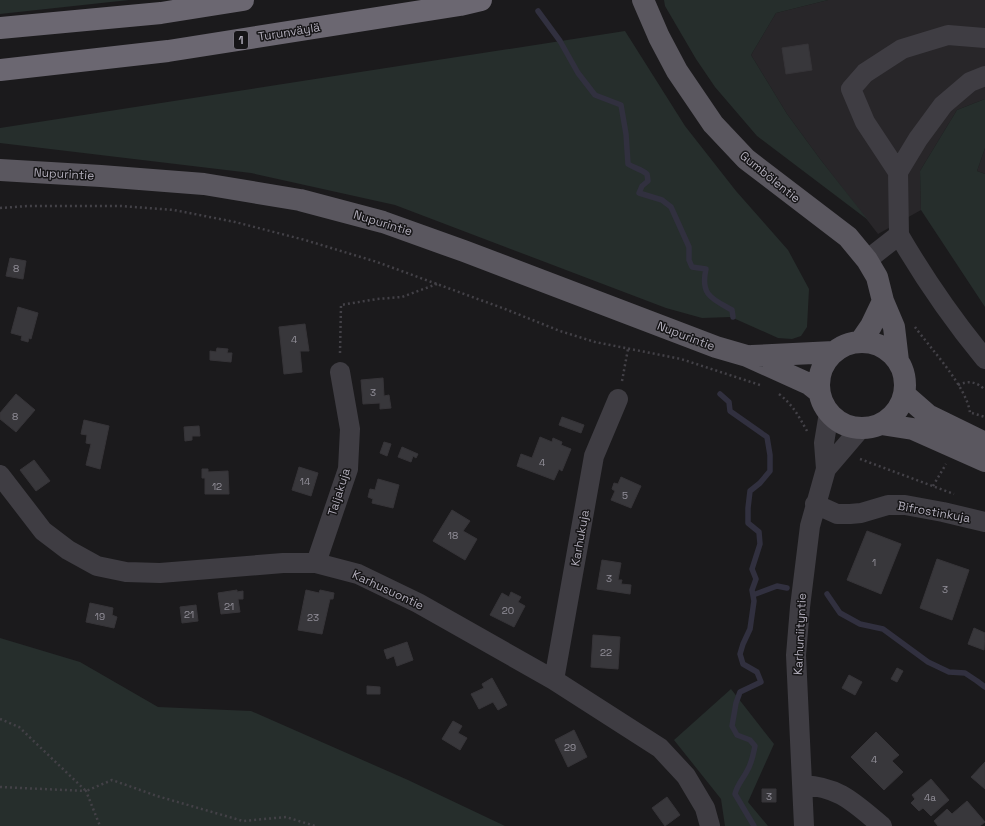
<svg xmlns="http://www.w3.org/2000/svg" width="985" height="826" font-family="'Space Grotesk',sans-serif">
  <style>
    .built { fill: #282629 }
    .green { fill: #262e2c }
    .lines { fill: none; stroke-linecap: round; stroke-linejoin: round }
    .stream { stroke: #31303f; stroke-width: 5.5 }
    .building { fill: #38373b; stroke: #363438 }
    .path { stroke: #434147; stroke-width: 2.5; stroke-dasharray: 2 3; stroke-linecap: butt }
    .minor { stroke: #3f3d43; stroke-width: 20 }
    .major { stroke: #5a575f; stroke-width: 22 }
    .highway { stroke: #6b6771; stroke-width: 22 }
    .labels { text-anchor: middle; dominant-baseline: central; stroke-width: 3; stroke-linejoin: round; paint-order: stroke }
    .number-label { font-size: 10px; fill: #93909a }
    .shield { fill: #161517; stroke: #827f89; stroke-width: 1 }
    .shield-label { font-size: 11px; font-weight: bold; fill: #b1adba }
    .street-label { font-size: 12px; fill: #b1adba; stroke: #161517 }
  </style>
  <rect width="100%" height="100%" fill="#1b1a1c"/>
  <path class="built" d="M828 0H985V99L957 110 920 171 921 210 878 234 820 159 787 114 751 55 776 13Z
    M985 148V174L977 171Z"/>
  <path class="green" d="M0 0H129L0 14Z
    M664 0H828L776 13 751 55 787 114 820 159 868 220 757 136 715 87 696 59 665 6Z
    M625 31 685 126 736 191 788 250 809 289 807 327 801 336 792 339 778 338 731 317 702 318 666 308 395 205 251 173 0 143V128Z
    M985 99V148L977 171 985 174V307L921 210 920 171 957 110Z
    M0 638 80 662 158 707 251 711 408 780 505 826H0Z
    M731 689 774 744 748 802 768 826H725L721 799 674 740Z"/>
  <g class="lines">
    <path class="stream" d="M538 11 560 41 578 73 595 95 621 105 626 134 628 164C634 168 641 169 647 174L648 181 642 186 639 193 662 200 671 207 689 247V260L692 267 706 269C700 295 712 299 732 310L733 317
      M720 394 729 402 730 411 767 437 770 455V471L760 483 750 491 748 508V523L759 532 760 544 752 569 756 579 752 590 754 601 750 629 743 644 740 654 743 664 757 672 761 682 740 692 736 703 732 726 737 735 750 740 755 746C753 755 752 763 747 771 743 779 737 785 735 794L754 826
      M827 594 840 613 860 624 883 629 928 662 949 672 965 673 977 681 985 687
      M753 595 777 586 787 588"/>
  </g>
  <path class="building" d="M808 44 812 70 786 74 782 48Z
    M10 258 26 261 23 279 6 276Z
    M18 307 38 313 31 339 29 338 28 342 21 340 22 336 11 333Z
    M305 324 309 351H300L302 372 284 374 279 327Z
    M217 348 228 349 227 353H232L231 362 210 360V351L216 352Z
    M383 378 384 396 389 395 391 408 380 409V403L363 404 361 380Z
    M16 394 35 410 16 432 0 419V413Z
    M562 417 584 425 581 433 559 425Z
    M84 420 109 426 100 469 86 465 91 444 86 443 87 435 81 434Z
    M199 426 200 436H192V440L185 441 184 427Z
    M540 437 552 442 553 438 562 442 561 445 571 449 562 471 559 469 554 480 517 466 521 454 532 458Z
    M384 442 391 444 387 456 380 453Z
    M402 447 418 454 416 458 413 456 411 462 398 457Z
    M34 460 50 481 36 491 20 470Z
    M299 467 318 473 311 496 292 490Z
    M202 469H208V472L228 471 229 494H205V478H202Z
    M621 477 641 486 631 508 611 500 615 491 612 489 614 483 618 484Z
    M378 479 399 485 393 508 372 503 373 499 368 497 370 489 375 490Z
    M452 510 470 521 463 531 477 539 465 560 433 541Z
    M867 531 901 544 881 594 847 580Z
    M937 559 969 570 952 620 920 608Z
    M602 560 621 563 618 580H622L621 584 631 585 630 594 597 589Z
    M237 590V592L243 591V599H238L240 612 221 614 218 593Z
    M306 590 319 593 320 590 334 593 333 599H330L322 634 298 630Z
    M511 592 521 597 518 602 525 606 514 627 490 615 502 593 509 597Z
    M90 603 113 608 112 615 117 617 114 628 86 622Z
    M196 605 198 621 182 623 180 607Z
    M974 628 985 633 984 650 968 644Z
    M593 635 620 637 618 669 591 667Z
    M407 642 413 660 397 666 394 656 387 659 384 650Z
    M897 668 903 671 897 682 891 679Z
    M849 675 862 682 855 695 842 688Z
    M492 678 507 705 498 710 493 702 479 709 471 694 484 688 482 684Z
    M367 686 380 687V694H367Z
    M453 721 462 726 458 733 467 738 460 750 442 739Z
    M574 730 587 757 568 767 555 740Z
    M876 732 899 755 892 761 903 772 884 790 851 757Z
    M985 762V789L971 777Z
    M931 779 949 800 931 816 923 808 919 811 911 803 915 799 912 795Z
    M762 789H776V802H762Z
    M667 797 680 815 665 826 652 808Z
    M967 801 985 822 980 826H938L934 821 947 809 952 814Z"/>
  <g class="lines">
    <path class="path" d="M0 208 28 206H121L174 210 235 222 305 240 377 262 505 309 560 331 595 342 681 359 760 385
      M915 327C931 349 967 387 970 413
      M340 353 341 305 377 299 402 297 437 284
      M622 381 628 349
      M958 385C969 380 977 382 985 390
      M779 394C793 405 798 415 807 431
      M972 413 985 417
      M860 459 954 494
      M933 486 946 464
      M0 719 19 727 86 791 112 780 157 796 243 821 286 817 315 826
      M0 787 86 791 100 826"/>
    <path class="minor" d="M898 172 865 122 851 89 865 73 902 49 948 35 985 38
      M899 235C924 278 953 320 985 359
      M867 260 899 235 898 172 918 139 943 105 970 82 985 76
      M826 469 861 428
      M0 475 43 531 68 550 97 566 126 572 160 573 283 563H316L358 574 418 603 554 680 660 748 686 776 705 808 710 826
      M815 504 837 514H850L861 513 888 505H905L943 512 985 522
      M316 563 348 469 350 429 340 372
      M554 680 594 456 618 399
      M803 785C840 787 854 803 882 826
      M804 826 796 655 800 607 810 526 826 469 824 443 829 413"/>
    <path class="major" d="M643 0 659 37 677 71 713 124 746 159 848 237 867 260 877 277 883 301 894 327 898 361
      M0 170 101 176 204 184 300 200 383 222 464 251 716 347 747 356 809 384 819 392
      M860 342 871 326 883 301
      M819 385a43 43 0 1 1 86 0a43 43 0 1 1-86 0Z
      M752 356 834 352
      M904 394 928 415 985 443
      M881 424 913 429 985 461"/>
    <path class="highway" d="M0 28 161 13 243 0
      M0 70 168 51 460 5 481 0"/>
  </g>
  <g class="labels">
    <g class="number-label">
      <text x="16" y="268">8</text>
      <text x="294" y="339">4</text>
      <text x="373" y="392">3</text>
      <text x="15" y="416">8</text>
      <text x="542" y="462">4</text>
      <text x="305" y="481">14</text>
      <text x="217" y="486">12</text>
      <text x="625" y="495">5</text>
      <text x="453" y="535">18</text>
      <text x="874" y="562">1</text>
      <text x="609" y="578">3</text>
      <text x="945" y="589">3</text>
      <text x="229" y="606">21</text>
      <text x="508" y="610">20</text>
      <text x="189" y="614">21</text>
      <text x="100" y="616">19</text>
      <text x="313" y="617">23</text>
      <text x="606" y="652">22</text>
      <text x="570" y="747">29</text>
      <text x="874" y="759">4</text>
      <text x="769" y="796">3</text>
      <text x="930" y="797">4a</text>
    </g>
    <rect class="shield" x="234" y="31" width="14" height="18" rx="3"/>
    <g class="shield-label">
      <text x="241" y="40">1</text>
    </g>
    <g class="street-label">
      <text transform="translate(289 32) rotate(-9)">Turunväylä</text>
      <text transform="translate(64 174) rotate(3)">Nupurintie</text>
      <text transform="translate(770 177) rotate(39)">Gumbölentie</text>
      <text transform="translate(383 223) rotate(17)">Nupurintie</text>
      <text transform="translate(686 336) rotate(21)">Nupurintie</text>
      <text transform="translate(339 492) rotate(-73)">Taljakuja</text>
      <text transform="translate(934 512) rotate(10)">Bifrostinkuja</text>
      <text transform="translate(580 538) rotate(-80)">Karhukuja</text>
      <text transform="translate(388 590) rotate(25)">Karhusuontie</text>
      <text transform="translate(800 634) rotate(-87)">Karhuniityntie</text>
    </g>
  </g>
</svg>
